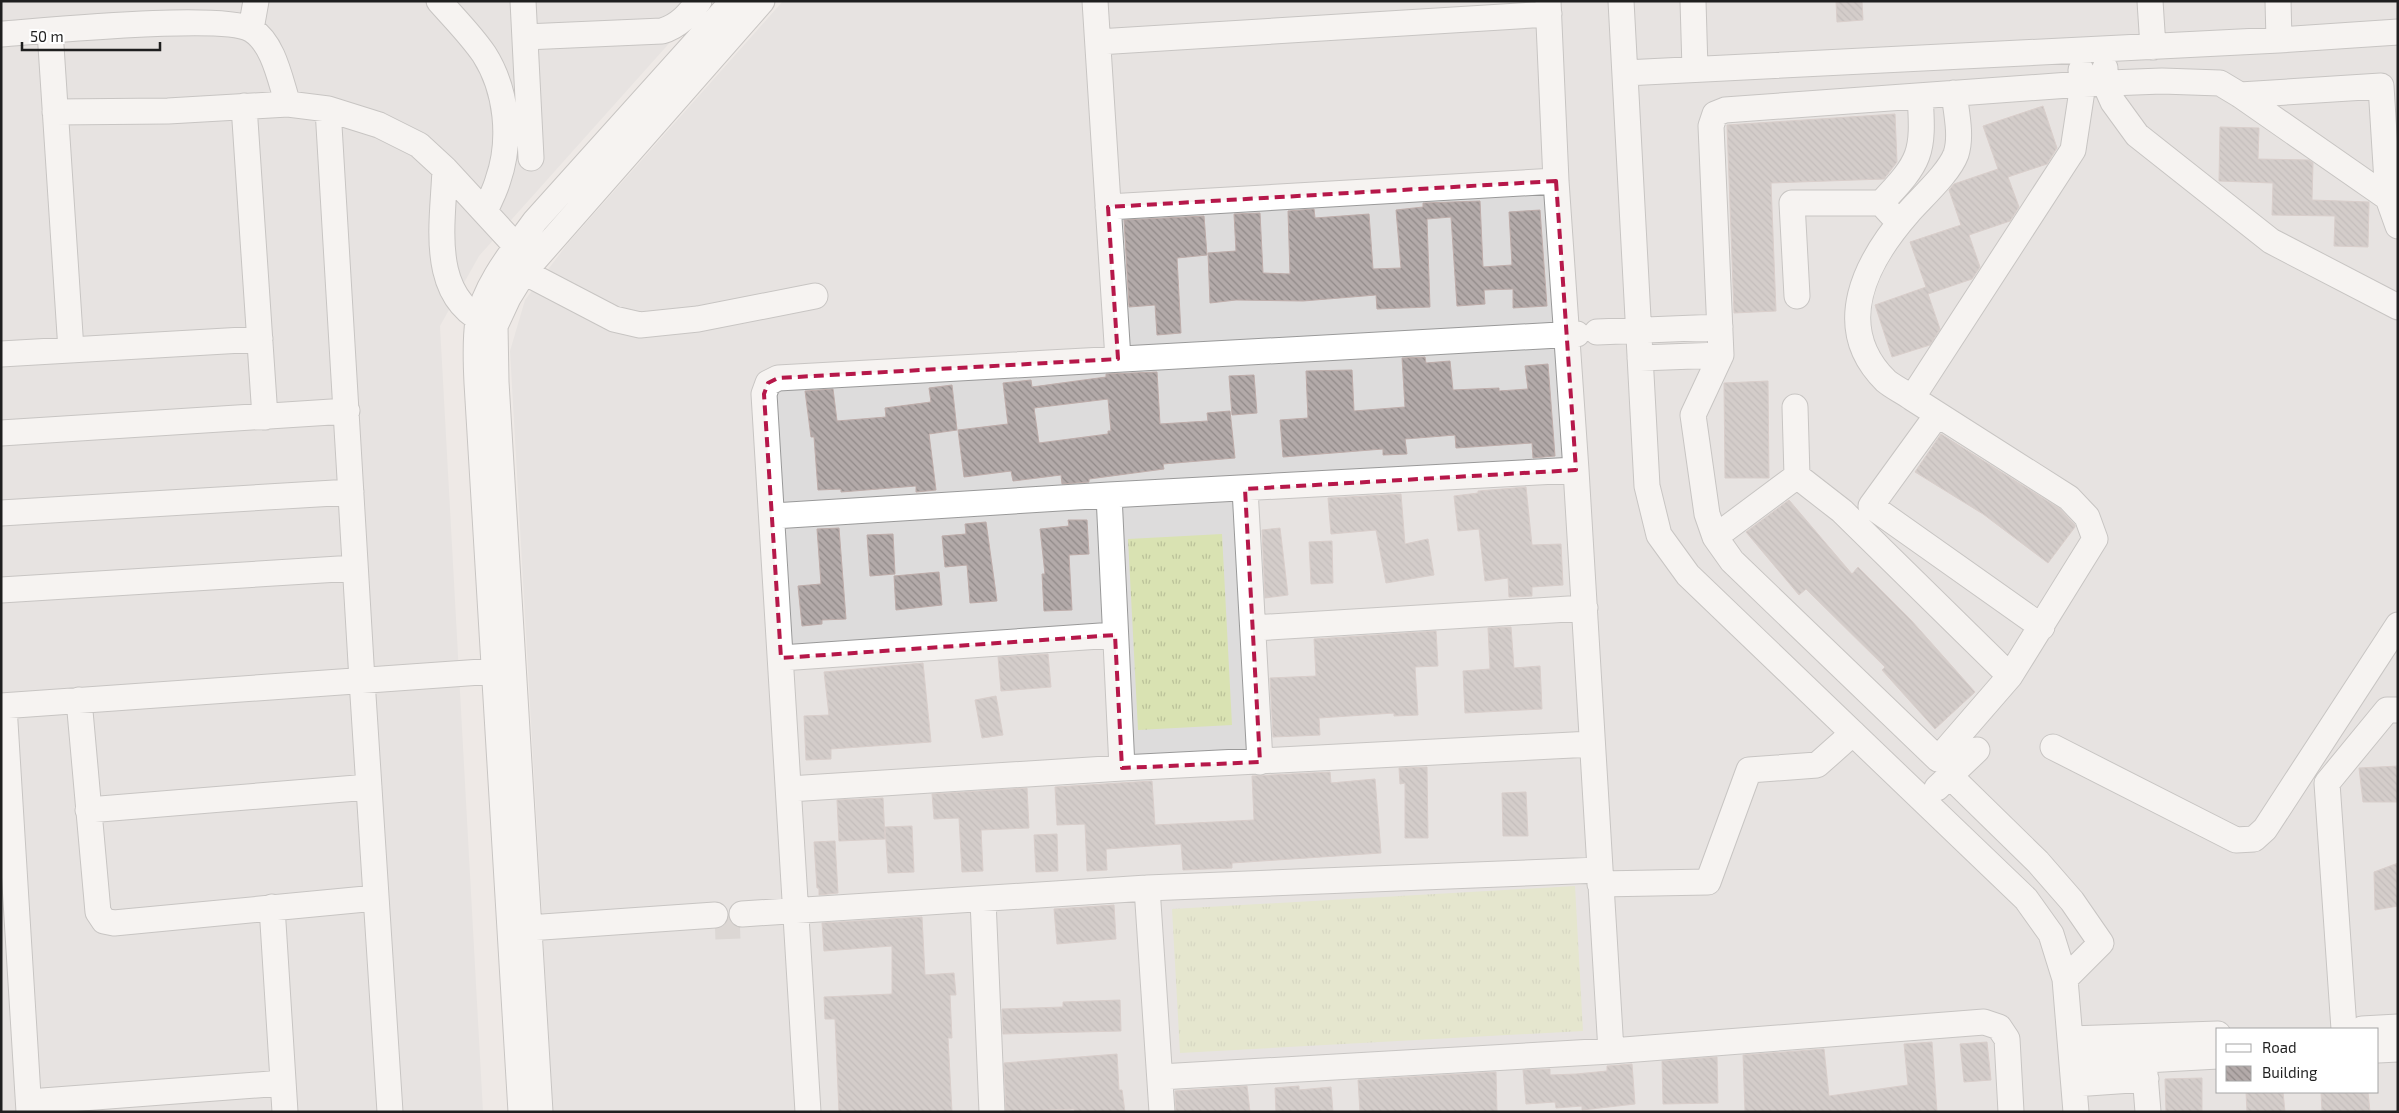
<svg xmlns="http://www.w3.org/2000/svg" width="2399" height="1113" font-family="'Exo 2',sans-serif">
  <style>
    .residential { fill: #dddcdc; fill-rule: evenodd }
    .grass { fill: url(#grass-tufts) }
    .building { fill: url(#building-back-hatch); stroke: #beadaa; fill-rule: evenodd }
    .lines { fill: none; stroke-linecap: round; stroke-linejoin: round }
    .minor-tunnel { stroke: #c5c1be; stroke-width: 25; stroke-dasharray: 25 12; stroke-linecap: butt }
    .minor-casing { stroke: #999; stroke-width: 27 }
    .minor { stroke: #fff; stroke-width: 25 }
    .marked { fill: none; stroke: #b6184a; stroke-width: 4; stroke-dasharray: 10 6; stroke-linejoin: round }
  </style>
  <defs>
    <pattern id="grass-tufts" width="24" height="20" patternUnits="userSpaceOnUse" patternTransform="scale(1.25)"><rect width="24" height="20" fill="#d9e2b2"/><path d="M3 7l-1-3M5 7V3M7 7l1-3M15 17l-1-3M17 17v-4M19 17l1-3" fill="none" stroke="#bac199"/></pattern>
    <pattern id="building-back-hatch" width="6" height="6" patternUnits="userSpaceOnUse" patternTransform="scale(1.25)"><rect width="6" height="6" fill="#b3aaa9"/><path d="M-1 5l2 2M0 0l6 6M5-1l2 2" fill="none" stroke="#918a89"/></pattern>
  </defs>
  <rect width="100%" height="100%" fill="#eee9e6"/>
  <path class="residential" d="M1 1H707L479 256 440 326 483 1112H1Z
    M783 1H2398V1112H553L510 351 525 300 568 243ZM2218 1029H2378V1092H2218Z"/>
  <path class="grass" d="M1222 534 1232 725 1138 730 1128 539Z
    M1575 886 1583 1031 1180 1053 1172 909Z"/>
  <path class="building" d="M1836 1H1862L1863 20 1837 22Z
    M2043 106 2057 148 2047 164 2008 177 2019 207 2010 221 1969 235 1980 267 1972 279 1928 294 1940 329 1930 345 1892 357 1875 305 1926 287 1910 242 1961 225 1949 190 1954 184 1998 169 1983 126Z
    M1895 114 1897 162 1884 179 1771 183 1776 311 1734 313 1727 125Z
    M2220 127 2259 128 2258 159 2309 160 2313 163 2312 200 2369 202 2368 247 2334 246 2335 216 2272 215 2273 183 2219 181Z
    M1480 201 1483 267 1512 265 1509 212 1540 210 1547 306 1513 308V289L1484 290 1485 304 1457 306 1451 217 1427 219 1430 307 1377 309 1376 295 1303 301 1236 300 1210 303 1208 253 1236 251 1234 214 1260 213 1263 273 1290 274 1288 211 1314 209 1315 218 1369 214 1373 269 1401 268 1396 210 1423 207V203Z
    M1204 216 1207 255 1177 258 1181 333 1157 335 1155 305 1129 307 1124 220Z
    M1425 357 1426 363 1450 361 1453 390 1499 388V391L1528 389 1525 366 1548 364 1555 456 1533 458 1532 443 1456 448 1455 435 1405 439 1407 454 1383 455V449L1283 457 1280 420 1308 418 1306 371 1352 370 1354 411 1405 407 1402 358Z
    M1157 372 1160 424 1208 421 1207 413 1230 411 1235 458 1163 464 1164 469 1089 479V482L1062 484 1061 475 1013 481 1011 471 964 477 958 430 1008 424 1003 383 1031 380 1032 387 1106 377V374ZM1108 399 1111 431H1108V434L1039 443 1034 408Z
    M1254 375 1257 413 1232 415 1229 376Z
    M1768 381 1769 478H1725L1724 383Z
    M952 385 957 430 929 434 936 490 916 492V486L841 492V489L818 490 814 437H811L805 391 833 389 837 421 886 417 885 408 931 402 929 388Z
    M1941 434 2060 509 2075 525V527L2048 563 1983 514 1915 472Z
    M1526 487 1532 545 1561 544 1563 585 1532 587V596L1509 597 1508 578 1485 581 1479 529 1458 531 1454 496 1478 493V491Z
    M1401 494 1405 544 1428 539 1434 575 1386 583 1376 530 1331 534 1328 498Z
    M1789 500 1852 574 1858 567 1911 620 1975 692 1935 729 1882 670 1885 667 1806 589 1799 595 1746 532Z
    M1068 520H1087L1089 554 1069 555 1072 610 1044 611 1042 574H1045L1040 529 1069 526Z
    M986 522 997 601 970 603 967 565 945 567 942 536 966 534 965 524Z
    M839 528 846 619 822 620V624L802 626 798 586 821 584 817 529Z
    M1280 528 1288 595 1265 598 1262 530Z
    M893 534 895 574 870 576 867 535Z
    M1332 541 1333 583 1311 584 1309 542Z
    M939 572 942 605 896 610 894 576Z
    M1511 627 1514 668 1540 666 1542 709 1465 713 1463 671 1490 669 1488 628Z
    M1436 631 1438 666 1415 667 1418 715 1394 716V713L1319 718 1320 735 1273 737 1270 678 1316 676 1314 639Z
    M1048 654 1051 687 1001 691 998 657Z
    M923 663 931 742 831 749V759L806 760 804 716 829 715 824 672Z
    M996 696 1003 735 982 738 975 700Z
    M2398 766V802H2363L2359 768Z
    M1427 767 1428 838H1405V783L1400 784 1399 768Z
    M1330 772 1331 783 1375 779 1381 853 1232 863V868L1183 870 1181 844 1106 849 1107 870 1087 871 1085 824 1057 825 1055 787 1152 781 1155 825 1254 820 1252 776Z
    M1027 788 1029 828 981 830 983 871 962 872 959 818 934 819 932 794Z
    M1526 792 1528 836H1503L1502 793Z
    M883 798 885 839 839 841 837 800Z
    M912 826 914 872 888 873 885 827Z
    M1057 834 1058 871 1036 872 1034 835Z
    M835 841 838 893 819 895V888H817L814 842Z
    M2398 863V906L2375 910 2374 872Z
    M1114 905 1116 939 1057 944 1054 909Z
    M922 917 925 975 954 973 956 995H950L952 1038H948L952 1112H839L835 1019H825L824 997 892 994V946L824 951 822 923Z
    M1120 1000 1121 1031 1003 1034 1002 1009 1063 1007V1002Z
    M1932 1042 1937 1112H1745L1743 1055 1824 1049 1829 1096 1908 1085 1904 1044Z
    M1987 1042 1991 1080 1964 1082 1960 1044Z
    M1117 1054 1119 1090H1122L1125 1112H1075L1074 1109 1006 1112 1004 1063Z
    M1717 1057 1718 1103 1663 1104 1662 1061Z
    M1632 1064 1635 1104 1582 1110V1106L1556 1108 1555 1102 1526 1104 1523 1070 1550 1069V1075L1576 1074 1607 1071V1066Z
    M1496 1072 1497 1112H1360L1358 1080Z
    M2202 1078V1112H2166L2165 1079Z
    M1247 1086 1250 1112H1176L1175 1091Z
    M1299 1086V1090L1331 1087 1333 1112H1276L1275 1088Z
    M2246 1092H2283L2285 1112H2247Z
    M2321 1092H2368L2370 1112H2322Z"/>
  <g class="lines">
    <path class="minor-tunnel" d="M715 927 743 926"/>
    <g class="minor-casing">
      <path id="minor" d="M439 1C454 18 471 35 484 54 507 90 512 140 498 180 495 191 489 201 485 212
        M523 1 531 158
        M1095 1 1118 359
        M1548 1 1556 181 1576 470 1611 1051
        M1621 1 1647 486 1659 535 1688 575 2026 899 2051 934 2065 979 2076 1112
        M1693 1 1695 69
        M2150 1 2153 47
        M2278 1 2279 40
        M251 29 256 1
        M50 31 71 350
        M1 34C43 31 225 13 252 30 274 44 280 80 288 104
        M525 37 662 31C679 26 688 15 699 1
        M1098 42 1549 14
        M2105 68V84L2113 102 2137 135 2271 241 2398 307
        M1625 73 2279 40 2398 32
        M1954 93C1956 111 1962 136 1956 154 1949 173 1922 197 1908 213 1866 261 1831 327 1886 381 1893 387 1904 392 1912 398L2073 150 2083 84 2081 70
        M2240 95 2381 86 2388 198
        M244 106 265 417
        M328 109 362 680 390 1112
        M55 112 168 111 288 104 328 109 379 125 419 145 445 169 516 246
        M445 169C443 224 427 300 492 325
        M1108 207 1556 181
        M1893 216 1881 203C1921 161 1924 154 1920 96
        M524 272 614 319 640 325 698 319 815 296
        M1797 296 1792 203H1881
        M1597 332 1720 327
        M1 354 260 339
        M1640 358 1721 355
        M1912 398 2069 498 2087 517 2095 539 2010 676 1938 759 1732 561 1715 537 1707 514 1693 415 1721 355 1711 126 1715 114 1725 110 2083 84 2162 81 2220 83 2240 95 2388 198 2398 226
        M1795 407 1797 476 1842 511 2010 676
        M1937 415 1871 506 2042 627
        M1 433 347 411
        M1245 489 1260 762
        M1109 495 1122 768
        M1 513 351 492
        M773 516 1109 495 1576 470
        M1715 537 1797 476
        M1 590 355 568
        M1253 628 1585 608
        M781 658 1115 635
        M79 700 98 912 104 921 114 923 376 898
        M1 706 510 670
        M4 706 29 1112
        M2053 747 2236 840 2254 839 2265 829 2398 625
        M1950 776 2038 862 2072 901 2101 943 2065 979
        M1937 788 1977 750
        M789 789 1122 768 1592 744
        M88 810 369 787
        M1600 884 1708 882 1749 770 1817 765 1853 733
        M1147 888 1162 1112
        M983 900 992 1112
        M272 907 285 1112
        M742 914 1147 888 1599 870
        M514 929 715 915
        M2344 1029 2327 783 2387 710H2398
        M2362 1029 2398 1027
        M2070 1039 2218 1034
        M2378 1050 2398 1049
        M2144 1062 2148 1112
        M2072 1064 2218 1056
        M1160 1077 1611 1051 1984 1022 1999 1027 2007 1039 2011 1112
        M2074 1084 2146 1079
        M29 1102 283 1083
        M521 1112 477 383C476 363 475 341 478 321 485 284 514 250 535 221L733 1
        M540 1112 496 382 495 326 508 298 524 272 762 1
        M808 1112 764 394 768 383 778 378 1577 334"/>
    </g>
    <use href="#minor" class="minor"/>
  </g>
  <path d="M0 0H2399V1113H0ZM1556 181 1576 470 1245 489 1260 762 1122 768 1115 635 781 658 764 394 768 383 778 378 1118 359 1108 207Z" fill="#eee9e6" fill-opacity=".55" fill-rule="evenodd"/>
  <path class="marked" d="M1556 181 1576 470 1245 489 1260 762 1122 768 1115 635 781 658 764 394 768 383 778 378 1118 359 1108 207Z"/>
  <rect width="2399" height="1113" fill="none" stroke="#1f1f1f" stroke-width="5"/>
  <rect x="2216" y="1028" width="162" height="65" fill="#ffffff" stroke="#a5a5a5"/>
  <rect x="2226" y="1044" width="25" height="8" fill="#ffffff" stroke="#a5a5a5"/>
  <text x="2262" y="1053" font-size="15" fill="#1f1f1f">Road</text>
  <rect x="2226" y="1066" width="25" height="15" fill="url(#building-back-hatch)" stroke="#a5a5a5"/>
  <text x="2262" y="1078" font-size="15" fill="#1f1f1f">Building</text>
  <path d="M22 42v8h138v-8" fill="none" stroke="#1f1f1f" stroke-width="2.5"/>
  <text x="30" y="42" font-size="15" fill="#1f1f1f" stroke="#ffffff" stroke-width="4" paint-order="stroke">50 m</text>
</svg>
